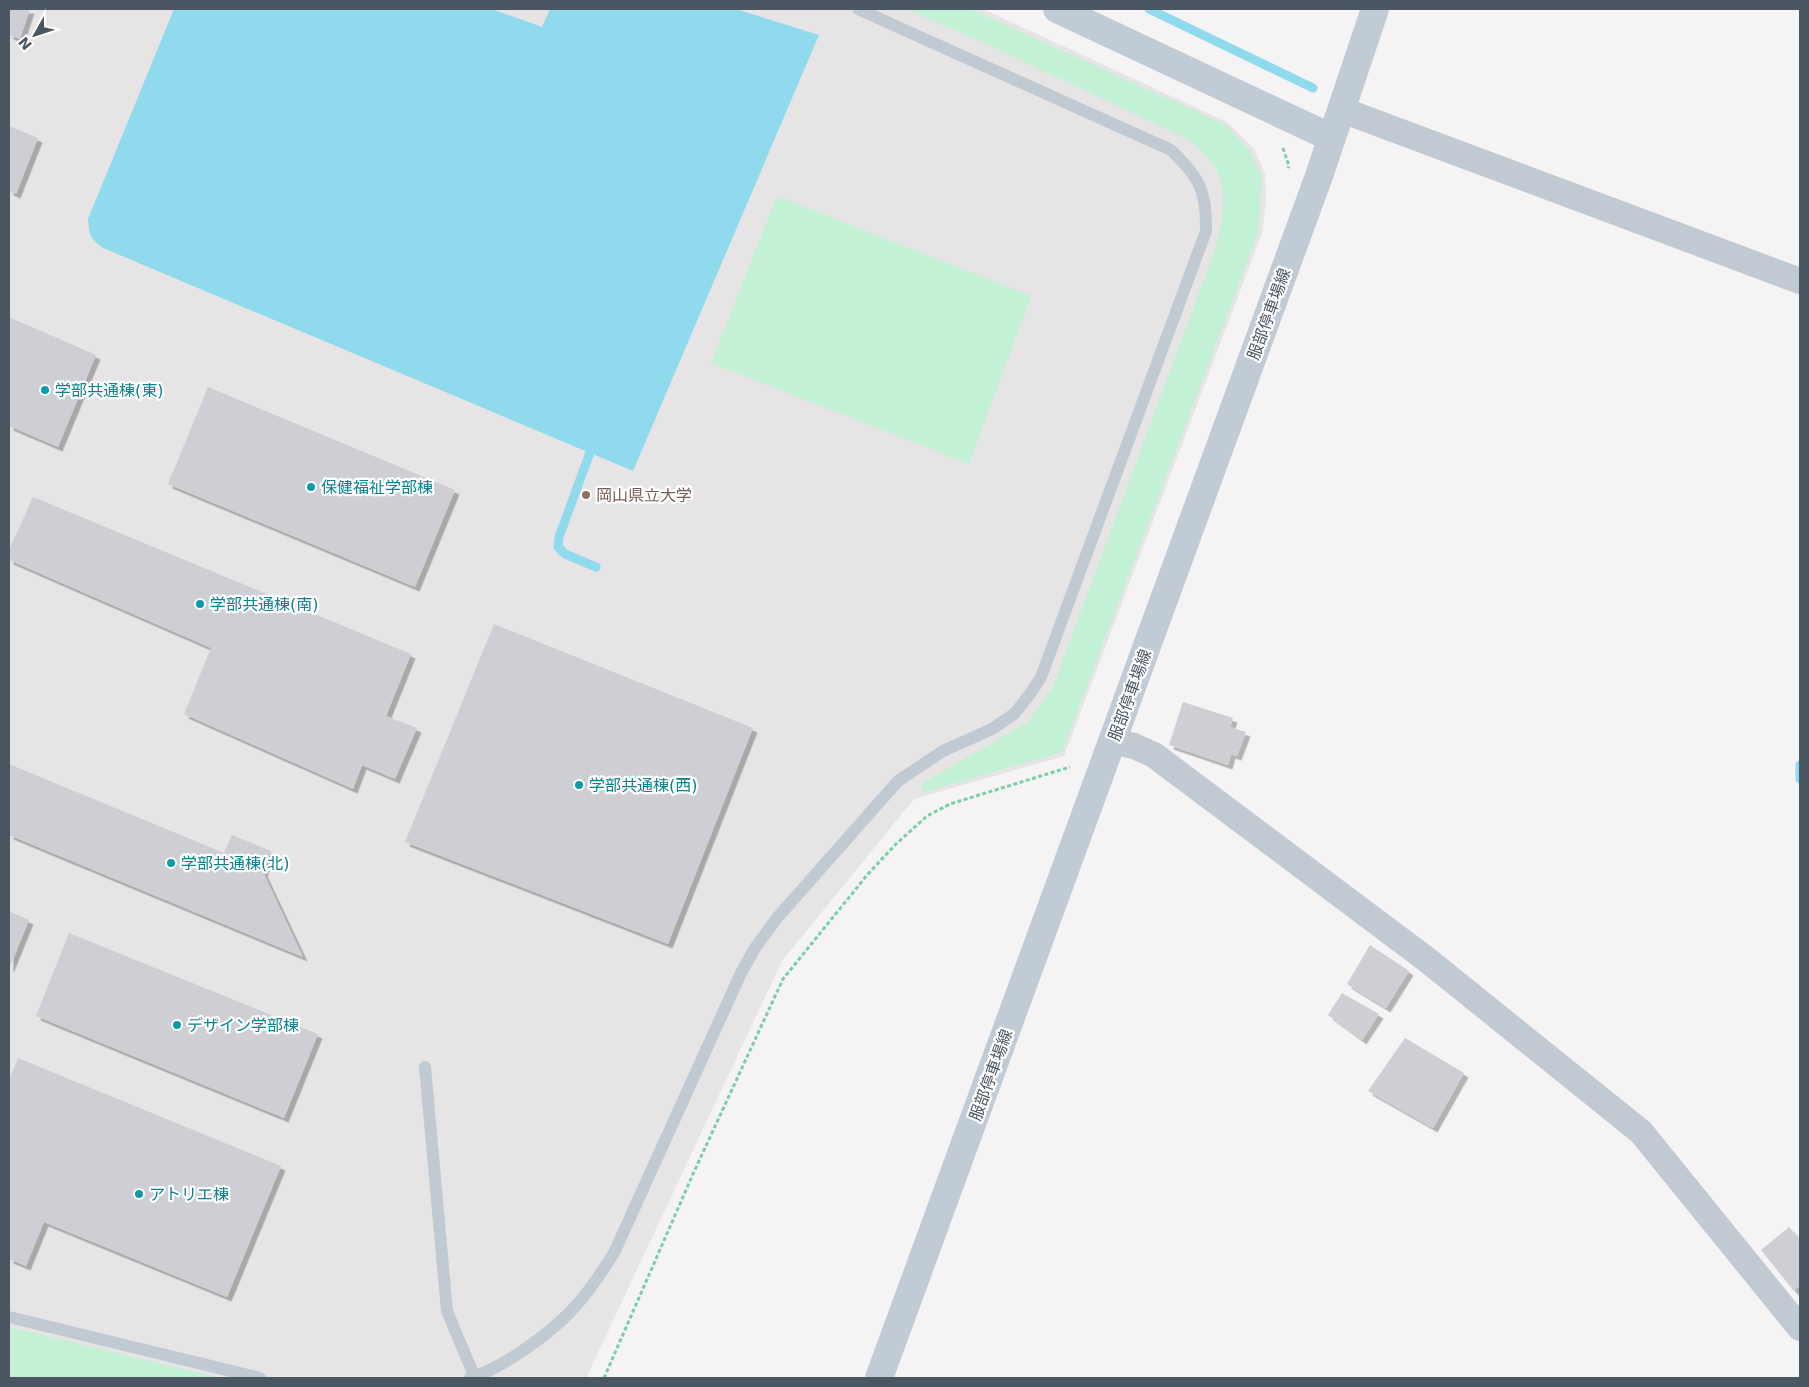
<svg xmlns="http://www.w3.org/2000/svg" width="1809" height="1387" font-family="'DejaVu Sans','Noto Sans JP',sans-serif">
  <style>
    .education { fill: #e6e4e5 }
    .green { fill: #c3f1d5 }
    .water { fill: #90daee }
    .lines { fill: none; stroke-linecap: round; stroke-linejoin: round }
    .stream { stroke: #90daee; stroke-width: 9 }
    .building { fill: #cdcfd5; filter: url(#shadow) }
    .path { stroke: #7ad0a6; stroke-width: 3; stroke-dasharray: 4 2.5; stroke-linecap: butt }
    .lane { stroke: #c1cad2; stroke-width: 12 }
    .street { stroke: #c1cad2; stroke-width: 26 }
    .secondary { stroke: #c1cbd6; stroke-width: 28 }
    .culture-dot { fill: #0f9aa8; stroke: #fff; stroke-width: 2 }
    .education-dot { fill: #8d6e63; stroke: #fff; stroke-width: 2 }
    .labels { text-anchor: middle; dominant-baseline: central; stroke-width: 4.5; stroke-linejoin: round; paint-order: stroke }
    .street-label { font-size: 16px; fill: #4a5661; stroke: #fff }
    .culture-label { font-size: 16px; fill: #0d838f; stroke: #fff; text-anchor: start }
    .education-label { font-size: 16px; fill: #785e54; stroke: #fff; text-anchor: start }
  </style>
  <defs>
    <filter id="shadow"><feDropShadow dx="4.5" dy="4.5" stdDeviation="0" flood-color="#0004"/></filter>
  </defs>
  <rect width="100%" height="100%" fill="#f5f3f3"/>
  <path class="education" d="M9 9H983L1227 122 1254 149 1265 174 1266 201 1262 233 1064 756 914 799 782 961 586 1378H9Z"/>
  <path class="green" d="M906 9H970L1226 125 1250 151 1262 177 1258 233 1062 752 925 792 921 787 926 781 1028 722 1053 687 1216 247C1223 217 1231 185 1209 159 1203 152 1196 146 1189 140L995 48Z
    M777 196 1031 296 969 464 711 363Z
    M9 1327 220 1378H9Z"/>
  <path class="water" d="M174 9H492L542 27 550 9H736L819 35 633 471 103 248C90 239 89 234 88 219Z"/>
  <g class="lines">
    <path class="stream" d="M1149 9 1313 88
      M592 447 559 537 558 547 565 554 596 567
      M1800 765V779"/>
  </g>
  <path class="building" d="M9 9H30L20 39 9 35Z
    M9 126 38 138 16 194 9 191Z
    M9 317 96 355 58 447 9 426Z
    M208 387 455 490 415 587 168 484Z
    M33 497 411 654 386 716 417 728 395 779 362 765 353 789 184 714 211 648 9 560V550Z
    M494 624 753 728 668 944 405 842Z
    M1183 702 1233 718 1230 727 1246 732 1237 756 1231 754 1228 765 1169 745Z
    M9 764 224 853 232 835 271 851 263 872 303 957 9 835Z
    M9 911 29 920 9 969Z
    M69 933 318 1034 284 1118 36 1016Z
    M1370 945 1409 971 1386 1008 1347 984Z
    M1342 993 1379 1014 1362 1040 1328 1015Z
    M1405 1038 1464 1073 1433 1128 1368 1091Z
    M18 1058 281 1166 227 1297 44 1222 26 1266 9 1259V1080Z
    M1789 1227 1800 1240V1285L1794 1291 1761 1250Z"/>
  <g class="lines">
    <path class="path" d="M1283 148 1289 166 1288 168
      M604 1378 693 1174 783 979 868 874 896 844 927 816 950 804 1070 767"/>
    <path class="lane" d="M425 1067 447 1311 475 1378
      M9 1317 260 1378
      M470 1378C501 1369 548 1335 570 1312 587 1295 601 1273 614 1253L741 973 755 948 777 918 898 781 943 751 992 729 1014 714 1030 694 1041 677 1206 231C1207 191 1199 177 1171 150L858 9"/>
    <path class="street" d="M1342 110 1800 281
      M1113 741 1134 746 1154 755 1426 959 1641 1132 1800 1328"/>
    <path class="secondary" d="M1057 9 1332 138
      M879 1378 1319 176 1375 9"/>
  </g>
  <g class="culture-dot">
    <circle cx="45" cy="390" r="5"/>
    <circle cx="311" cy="487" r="5"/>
    <circle cx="200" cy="604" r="5"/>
    <circle cx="579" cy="785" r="5"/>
    <circle cx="171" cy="863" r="5"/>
    <circle cx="177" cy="1025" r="5"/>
    <circle cx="139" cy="1194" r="5"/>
  </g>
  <circle class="education-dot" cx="586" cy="495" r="5"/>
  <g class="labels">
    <g class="street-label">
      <text transform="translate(1269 314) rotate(-70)">服部停車場線</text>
      <text transform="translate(1130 695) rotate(-70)">服部停車場線</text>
      <text transform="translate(991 1075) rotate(-70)">服部停車場線</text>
    </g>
    <g class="culture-label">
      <text x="55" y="390">学部共通棟(東)</text>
      <text x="321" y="487">保健福祉学部棟</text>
      <text x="210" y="604">学部共通棟(南)</text>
      <text x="589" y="785">学部共通棟(西)</text>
      <text x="181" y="863">学部共通棟(北)</text>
      <text x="187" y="1025">デザイン学部棟</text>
      <text x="149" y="1194">アトリエ棟</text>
    </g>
    <g class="education-label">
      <text x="596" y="495">岡山県立大学</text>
    </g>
  </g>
  <rect width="1809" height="1387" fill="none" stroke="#4a5661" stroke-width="20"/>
  <g transform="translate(35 35) rotate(230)" stroke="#ffffff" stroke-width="4" paint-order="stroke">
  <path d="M0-4L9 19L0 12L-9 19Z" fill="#4a5661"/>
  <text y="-8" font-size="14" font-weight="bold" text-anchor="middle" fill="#4a5661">N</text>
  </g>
</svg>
